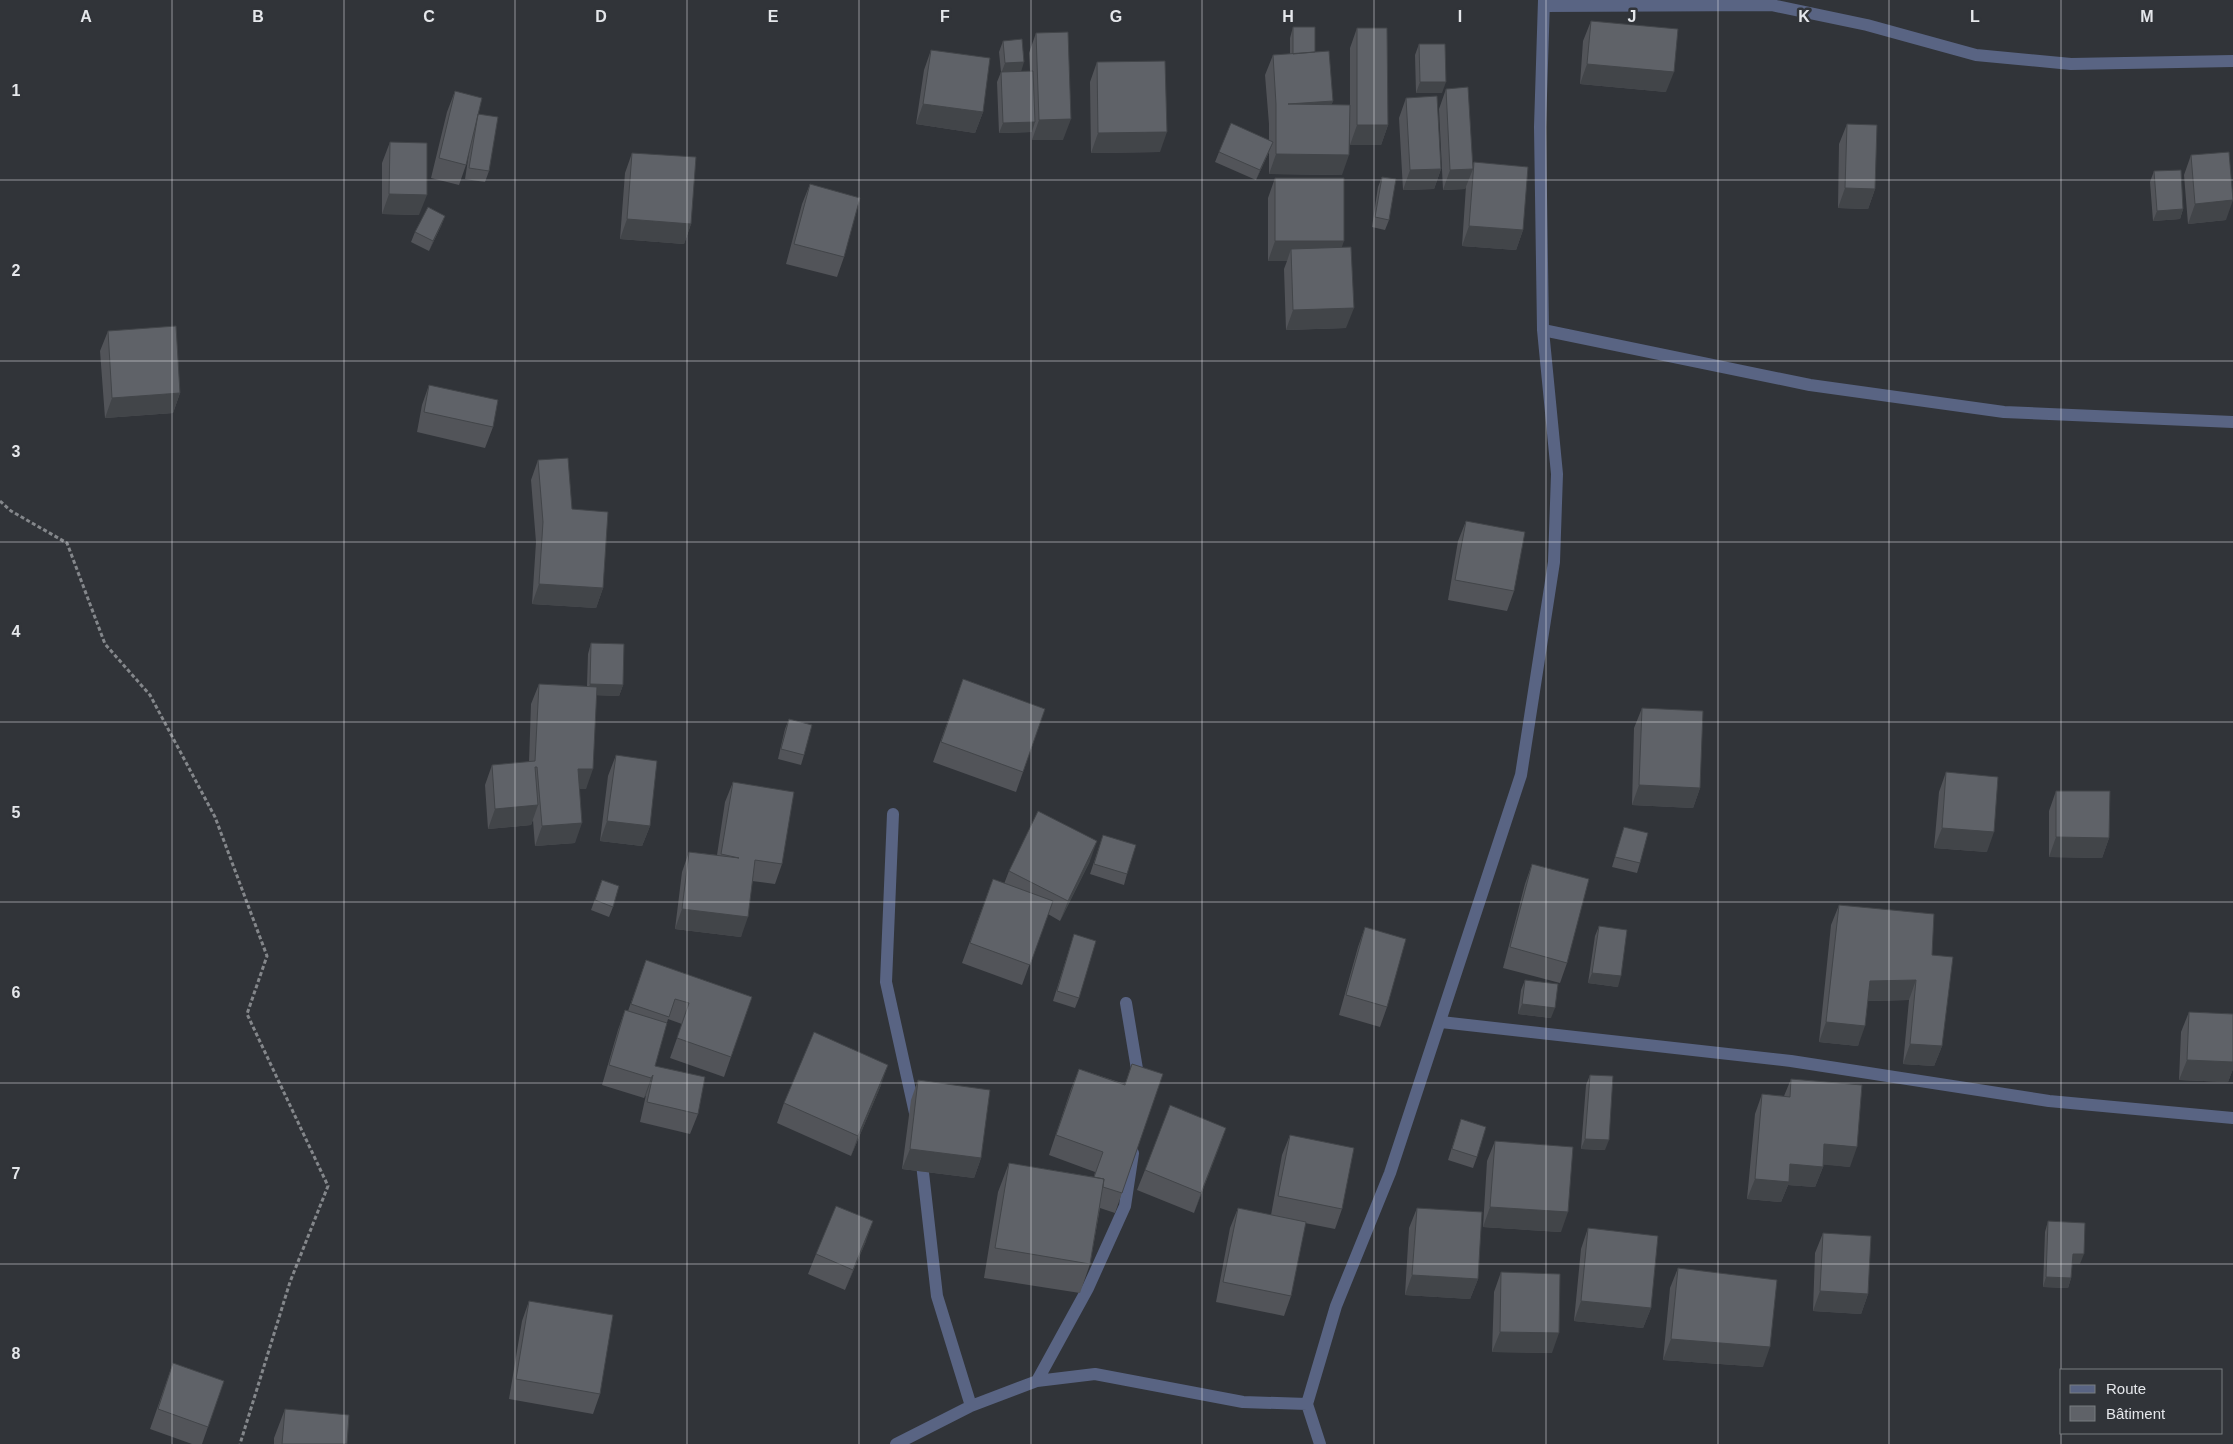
<svg xmlns="http://www.w3.org/2000/svg" width="2233" height="1444" font-family="Arial,sans-serif">
  <style>
    .lines { fill: none; stroke-linecap: round; stroke-linejoin: round }
    .path { stroke: #84878b; stroke-width: 3; stroke-dasharray: 4 2.5; stroke-linecap: butt }
    .minor { stroke: #596483; stroke-width: 12 }
    .wall { fill: #525459 }
    .shaded-wall { fill: #424549 }
    .building { fill: #5f6268; stroke: #424549 }
    .grid { fill: none; stroke: #e5e7eb; stroke-width: 1; stroke-opacity: 0.55 }
    .grid-label { font-size: 16px; text-anchor: middle; font-weight: bold; fill: #e5e7eb; stroke: #313439; stroke-width: 5; stroke-linejoin: round; paint-order: stroke }
  </style>
  <rect width="100%" height="100%" fill="#313439"/>
  <g class="lines">
    <path class="path" d="M0 501 11 511 67 543 105 644 150 695 215 817 267 956 247 1014 328 1186 290 1282 240 1444"/>
    <path class="minor" d="M1544 6 1771 5 1867 25 1976 55 2071 64 2233 61
      M1543 330 1810 385 2004 412 2233 422
      M893 814 886 982 915 1113
      M1126 1003 1139 1081
      M1441 1022 1791 1061 2049 1101 2233 1118
      M921 1155 937 1296 971 1406
      M1037 1381 1088 1288 1125 1206 1133 1153
      M1307 1404 1320 1444
      M896 1444 971 1406 1037 1381 1095 1374 1243 1402 1307 1404 1336 1306 1390 1173 1521 775 1554 562 1557 474 1543 330 1540 127 1544 0"/>
  </g>
  <path class="wall" d="M1591 21 1666 92 1580 84 1583 41Z
    M1293 27 1315 52 1333 101 1331 105 1342 175 1269 174V152L1256 180 1215 162 1219 152 1269 140V124L1265 75 1273 55 1290 54V38Z
    M1357 28 1388 125 1381 145H1350V48Z
    M1036 33 1063 140H1032V132L999 133 997 82 1001 72 999 52 1003 41 1021 71H1030L1029 53Z
    M1419 44 1442 93H1416L1415 55Z
    M931 50 983 112 975 133 916 124 924 70Z
    M1097 62 1160 152 1091 153 1090 82Z
    M1446 89 1472 166 1474 162 1523 230 1516 250 1462 246 1466 186 1465 189 1443 190 1439 109Z
    M455 91 478 114 489 171 485 182 465 179 470 147 466 165 459 185 431 178 447 112Z
    M1406 98 1441 169 1434 189 1403 190 1399 118Z
    M1847 124 1875 189 1868 209 1838 208 1839 144Z
    M390 142 419 215 382 214V163Z
    M632 153 691 224 684 244 620 239 625 173Z
    M2191 155 2226 220 2188 224 2184 175Z
    M2154 171 2183 209 2180 219 2153 221 2150 182Z
    M1382 177 1389 220 1385 230 1372 227 1378 187Z
    M1275 178 1342 247 1346 328 1286 330 1284 269 1287 261H1268V198Z
    M810 184 844 257 837 277 786 264 802 204Z
    M445 216 441 226 429 251 411 242 415 232Z
    M108 331 180 393 173 413 105 418 100 351Z
    M429 385 493 427 485 448 417 432 422 405Z
    M538 460 572 509 603 588 596 608 532 604 536 542 531 480Z
    M1466 521 1514 591 1507 611 1448 600 1458 541Z
    M591 643 623 685 619 696 596 695 586 789H580L575 843 535 846 533 820 531 825 488 829 485 785 492 765 529 762 531 704 539 684 587 686 588 654Z
    M963 679 1045 709 1016 792 933 762Z
    M1642 708 1700 788 1693 808 1632 805 1634 728Z
    M789 719 804 755 801 765 778 759 785 729Z
    M616 755 650 826 642 846 600 841 608 776Z
    M1946 772 1987 852 1934 848 1939 792Z
    M733 782 782 864 775 884 752 881 741 937 675 929 682 872 689 852 717 855 725 802Z
    M2056 791 2109 838 2102 858 2049 857V811Z
    M1624 827 1640 863 1637 873 1612 867Z
    M1103 835 1127 874 1124 885 1090 874Z
    M1090 861 1060 921 1048 914 1022 985 962 963 993 879 1004 884 1009 871Z
    M1532 864 1567 963 1560 983 1503 968 1525 884Z
    M602 880 613 907 609 917 591 910Z
    M1839 905 1932 955 1942 1046 1934 1066 1903 1064 1909 1000 1868 1001 1858 1046 1819 1042 1831 925Z
    M1599 926 1618 987 1588 983 1595 936Z
    M1365 927 1387 1007 1380 1027 1339 1015 1358 947Z
    M1074 934 1079 998 1075 1008 1053 1001Z
    M646 960 752 997 724 1077 670 1058 682 1024 668 1019 655 1066 698 1114 690 1134 640 1122 646 1095 644 1098 602 1085 618 1030 625 1010 628 1011Z
    M1525 980 1551 1018 1518 1014 1521 990Z
    M2189 1012 2233 1014V1069L2228 1082 2179 1080 2181 1032Z
    M1132 1064 1122 1193 1115 1213 1100 1208 1090 1264 1080 1293 984 1278 998 1192 1009 1163 1094 1177 1095 1172 1049 1155 1071 1089 1079 1069 1125 1084Z
    M1590 1075 1605 1150 1581 1149 1586 1085Z
    M1791 1079 1850 1167 1823 1164V1167L1815 1187 1788 1185 1781 1202 1747 1199 1755 1114 1762 1094 1784 1096Z
    M918 1080 981 1158 974 1178 902 1169 911 1100Z
    M881 1085 851 1156 777 1123 784 1103Z
    M1461 1119 1477 1157 1473 1168 1448 1160Z
    M1226 1128 1194 1213 1137 1190 1145 1170Z
    M1290 1135 1342 1209 1335 1229 1305 1223 1291 1296 1284 1316 1216 1302 1230 1228 1238 1208 1271 1215 1282 1155Z
    M1495 1141 1561 1232 1483 1227 1487 1161Z
    M1417 1208 1478 1279 1470 1299 1405 1295 1409 1228Z
    M2048 1221 2080 1264H2072L2071 1278 2068 1288 2043 1287 2045 1232Z
    M1588 1228 1651 1308 1643 1328 1574 1321 1581 1249Z
    M1823 1233 1868 1294 1861 1314 1813 1311 1815 1253Z
    M866 1241 845 1290 808 1274 816 1254Z
    M1678 1268 1763 1367 1663 1360 1670 1288Z
    M1501 1272 1552 1353 1492 1352 1494 1292Z
    M529 1301 600 1394 593 1414 509 1399 522 1321Z
    M173 1363 224 1381 202 1444H192L150 1429Z
    M285 1409 347 1444H274V1438Z"/>
  <path class="shaded-wall" d="M1024 62 1021 72 1001 74 1005 63Z
    M1587 64 1674 72 1666 92 1580 84Z
    M1420 82H1446L1442 93H1416Z
    M1333 101 1325 121 1288 104Z
    M923 104 983 112 975 133 916 124Z
    M1071 119 1063 140H1032L1039 120Z
    M1035 122 1032 132 999 133 1003 123Z
    M1357 125H1388L1381 145H1350Z
    M1167 132 1160 152 1091 153 1098 133Z
    M1273 142 1269 152 1256 180 1260 170Z
    M1276 154 1349 155 1342 175 1269 174Z
    M1441 169 1434 189 1403 190 1410 170Z
    M1473 169 1465 189 1443 190 1450 170Z
    M1845 188 1875 189 1868 209 1838 208Z
    M389 194 427 195 419 215 382 214Z
    M2233 200 2226 220 2188 224 2195 204Z
    M2183 209 2180 219 2153 221 2157 211Z
    M445 216 441 226 429 251 433 241Z
    M627 219 691 224 684 244 620 239Z
    M1469 226 1523 230 1516 250 1462 246Z
    M1275 241H1344L1337 261 1291 249 1287 261H1268Z
    M1354 308 1346 328 1286 330 1293 310Z
    M180 393 173 413 105 418 112 398Z
    M539 584 603 588 596 608 532 604Z
    M590 684 623 685 619 696 586 695Z
    M578 769H593L586 789H571Z
    M1639 785 1700 788 1693 808 1632 805Z
    M538 805 531 825 488 829 495 809Z
    M607 821 650 826 642 846 600 841Z
    M582 823 575 843 535 846 542 826Z
    M1942 828 1994 832 1987 852 1934 848Z
    M2056 837 2109 838 2102 858 2049 857Z
    M1097 841 1090 861 1060 921 1068 901Z
    M682 909 748 917 741 937 675 929Z
    M1592 973 1621 976 1618 987 1588 983Z
    M1916 980 1909 1000 1863 1001 1870 981Z
    M1522 1004 1555 1008 1551 1018 1518 1014Z
    M1826 1022 1865 1026 1858 1046 1819 1042Z
    M1910 1044 1942 1046 1934 1066 1903 1064Z
    M2187 1060 2233 1062V1069L2228 1082 2179 1080Z
    M888 1065 881 1085 851 1156 858 1136Z
    M653 1075 646 1095 644 1098 651 1078Z
    M1226 1128 1219 1148 1194 1213 1201 1193Z
    M1585 1139 1609 1140 1605 1150 1581 1149Z
    M1824 1144 1857 1147 1850 1167 1816 1164Z
    M910 1149 981 1158 974 1178 902 1169Z
    M1790 1164 1823 1167 1815 1187 1788 1185 1781 1202 1747 1199 1755 1179Z
    M1490 1207 1568 1212 1561 1232 1483 1227Z
    M873 1221 866 1241 845 1290 853 1270Z
    M2073 1254H2084L2080 1264H2069Z
    M1412 1275 1478 1279 1470 1299 1405 1295Z
    M2046 1277 2071 1278 2068 1288 2043 1287Z
    M1820 1291 1868 1294 1861 1314 1813 1311Z
    M1581 1301 1651 1308 1643 1328 1574 1321Z
    M1500 1332 1559 1333 1552 1353 1492 1352Z
    M1671 1339 1770 1347 1763 1367 1663 1360Z"/>
  <path class="building" d="M1591 21 1678 29 1674 72 1587 64Z
    M1293 27H1315V52L1293 54Z
    M1357 28H1387L1388 125H1357Z
    M1068 32 1071 119 1039 120 1036 33Z
    M1022 39 1024 62 1005 63 1003 41Z
    M1419 44H1445L1446 82H1420Z
    M931 50 990 58 983 112 923 104Z
    M1329 51 1333 101 1288 104 1350 105 1349 155 1276 154V104L1273 55Z
    M1165 61 1167 132 1098 133 1097 62Z
    M1033 71 1035 122 1003 123 1001 72Z
    M1468 87 1473 169 1450 170 1446 89Z
    M455 91 482 98 466 165 439 158Z
    M1437 96 1441 169 1410 170 1406 98Z
    M478 114 498 117 489 171 469 168Z
    M1231 123 1273 142 1260 170 1219 152Z
    M1847 124 1877 125 1875 189 1845 188Z
    M390 142 427 143V195L389 194Z
    M2229 152 2233 200 2195 204 2191 155Z
    M632 153 696 157 691 224 627 219Z
    M1474 162 1528 167 1523 230 1469 226Z
    M2181 170 2183 209 2157 211 2154 171Z
    M1382 177 1396 179 1389 220 1375 217Z
    M1275 178H1344V241H1275Z
    M810 184 860 198 844 257 794 244Z
    M428 207 445 216 433 241 415 232Z
    M1351 247 1354 308 1293 310 1291 249Z
    M176 326 180 393 112 398 108 331Z
    M429 385 498 400 493 427 424 412Z
    M568 458 572 509 608 512 603 588 539 584 543 522 538 460Z
    M1466 521 1525 532 1514 591 1455 580Z
    M591 643 624 644 623 685 590 684Z
    M963 679 1045 709 1023 772 941 742Z
    M539 684 597 687 593 769H578L582 823 542 826 537 767H535L538 805 495 809 492 765 535 761Z
    M1642 708 1703 711 1700 788 1639 785Z
    M789 719 812 725 804 755 781 749Z
    M616 755 657 761 650 826 607 821Z
    M1946 772 1998 777 1994 832 1942 828Z
    M733 782 794 792 782 864 755 860 748 917 682 909 689 852 739 858 721 854Z
    M2056 791H2110L2109 838 2056 837Z
    M1038 811 1097 841 1068 901 1009 871Z
    M1624 827 1648 833 1640 863 1615 857Z
    M1103 835 1136 845 1127 874 1094 864Z
    M1532 864 1589 879 1567 963 1510 947Z
    M993 879 1053 901 1030 965 970 943Z
    M602 880 619 886 613 907 595 900Z
    M1839 905 1934 914 1932 955 1953 957 1942 1046 1910 1044 1916 980 1870 981 1865 1026 1826 1022Z
    M1599 926 1627 930 1621 976 1592 973Z
    M1365 927 1406 939 1387 1007 1346 995Z
    M1074 934 1096 941 1079 998 1057 991Z
    M646 960 752 997 731 1057 677 1038 689 1003 675 999 669 1017 631 1004Z
    M1525 980 1558 984 1555 1008 1522 1004Z
    M625 1010 667 1023 655 1066 705 1077 698 1114 647 1102 653 1075 651 1078 609 1065Z
    M2189 1012 2233 1014V1062L2187 1060Z
    M814 1032 888 1065 858 1136 784 1103Z
    M1132 1064 1163 1074 1122 1193 1103 1187 1104 1179 1094 1177 1103 1152 1056 1135 1079 1069 1125 1085Z
    M1590 1075 1613 1076 1609 1140 1585 1139Z
    M1791 1079 1862 1085 1857 1147 1824 1144 1823 1167 1790 1164 1789 1182 1755 1179 1762 1094 1790 1097Z
    M918 1080 990 1090 981 1158 910 1149Z
    M1170 1105 1226 1128 1201 1193 1145 1170Z
    M1461 1119 1486 1127 1477 1157 1452 1149Z
    M1290 1135 1354 1148 1342 1209 1278 1196Z
    M1495 1141 1573 1147 1568 1212 1490 1207Z
    M1009 1163 1104 1179 1090 1264 995 1248Z
    M836 1206 873 1221 853 1270 816 1254Z
    M1238 1208 1306 1222 1291 1296 1223 1282Z
    M1417 1208 1482 1212 1478 1279 1412 1275Z
    M2048 1221 2085 1223 2084 1254H2073L2071 1278 2046 1277Z
    M1588 1228 1658 1236 1651 1308 1581 1301Z
    M1823 1233 1871 1236 1868 1294 1820 1291Z
    M1678 1268 1777 1280 1770 1347 1671 1339Z
    M1501 1272 1560 1274 1559 1333 1500 1332Z
    M529 1301 613 1315 600 1394 516 1379Z
    M173 1363 224 1381 208 1427 158 1409Z
    M285 1409 349 1415 347 1444H282Z"/>
  <path class="grid" d="M172 0V1444M344 0V1444M515 0V1444M687 0V1444M859 0V1444M1031 0V1444M1202 0V1444M1374 0V1444M1546 0V1444M1718 0V1444M1889 0V1444M2061 0V1444M0 180H2233M0 361H2233M0 542H2233M0 722H2233M0 902H2233M0 1083H2233M0 1264H2233"/>
  <g class="grid-label">
    <text x="86" y="22">A</text>
    <text x="258" y="22">B</text>
    <text x="429" y="22">C</text>
    <text x="601" y="22">D</text>
    <text x="773" y="22">E</text>
    <text x="945" y="22">F</text>
    <text x="1116" y="22">G</text>
    <text x="1288" y="22">H</text>
    <text x="1460" y="22">I</text>
    <text x="1632" y="22">J</text>
    <text x="1804" y="22">K</text>
    <text x="1975" y="22">L</text>
    <text x="2147" y="22">M</text>
    <text x="16" y="96">1</text>
    <text x="16" y="276">2</text>
    <text x="16" y="457">3</text>
    <text x="16" y="637">4</text>
    <text x="16" y="818">5</text>
    <text x="16" y="998">6</text>
    <text x="16" y="1179">7</text>
    <text x="16" y="1359">8</text>
  </g>
  <rect x="2060" y="1369" width="162" height="65" fill="#313439" stroke="#797c80"/>
  <rect x="2070" y="1385" width="25" height="8" fill="#596483" stroke="#797c80"/>
  <text x="2106" y="1394" font-size="15" fill="#e5e7eb">Route</text>
  <rect x="2070" y="1406" width="25" height="15" fill="#5f6268" stroke="#797c80"/>
  <text x="2106" y="1419" font-size="15" fill="#e5e7eb">Bâtiment</text>
</svg>
